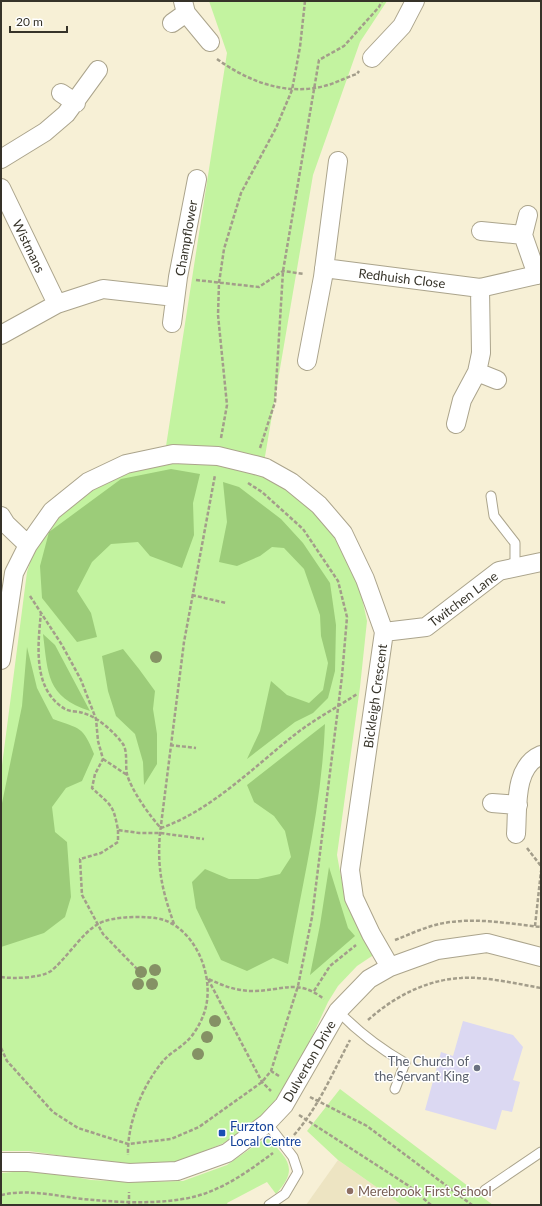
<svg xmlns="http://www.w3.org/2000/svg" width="542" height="1206" font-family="Lato,sans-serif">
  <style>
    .built { fill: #ede4c2 }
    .green { fill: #c3f3a0 }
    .forest { fill: #9ccc79 }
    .building { fill: #dbd8f2 }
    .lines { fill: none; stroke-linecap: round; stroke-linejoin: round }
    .service-casing { stroke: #aba48c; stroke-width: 11 }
    .minor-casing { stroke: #aba48c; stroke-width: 20 }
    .path { stroke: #a39d8a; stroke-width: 2.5; stroke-dasharray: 4 2; stroke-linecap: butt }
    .service { stroke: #fff; stroke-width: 9 }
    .minor { stroke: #fff; stroke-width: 18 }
    .tree { fill: #859165 }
    .worship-dot { fill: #6b7280; stroke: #fff; stroke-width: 1.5 }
    .transit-dot { fill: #1a4fb4; stroke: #fff; stroke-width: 1.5 }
    .education-dot { fill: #8d6e63; stroke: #fff; stroke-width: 1.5 }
    .labels { text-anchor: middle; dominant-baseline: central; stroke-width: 3; stroke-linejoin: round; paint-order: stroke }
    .street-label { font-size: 13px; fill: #363329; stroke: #fff }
    .worship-label { font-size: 13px; fill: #5b616d; stroke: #fff; text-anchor: end }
    .transit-label { font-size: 13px; fill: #164399; stroke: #fff; text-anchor: start }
    .education-label { font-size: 13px; fill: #785e54; stroke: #fff; text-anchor: start }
  </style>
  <rect width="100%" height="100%" fill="#f7f0d6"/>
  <path class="built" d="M338 1160 402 1205H306Z"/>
  <path class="green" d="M209 1H387L360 42 313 175 262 474 292 492 314 510 337 537 358 580 367 621 360 687 337 855 343 888 375 954 357 966 338 986 328 1002 287 1091 270 1111 224 1143 176 1163 125 1165 29 1151H1V773L27 572 41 528 97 479 164 459 227 53Z
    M340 1089 493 1205H402L338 1160 307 1131Z
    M267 1137C287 1159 300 1168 276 1194L267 1182 227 1203 228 1205H1V1173L37 1170 91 1180 139 1182 183 1181 227 1165Z"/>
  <path class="forest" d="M171 469 200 474 193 503 194 535 182 568 150 556 138 542 111 544 92 562 77 591 91 613 97 637 77 642 42 598 40 566 49 532 121 479Z
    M223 482 239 487 281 519 303 543 330 583 336 625 335 671 328 698 313 713 295 722 247 759 260 731 271 681 287 695 309 703 323 690 328 663 321 636 320 615 304 569 284 548 272 547 260 556 237 566 219 562 227 522Z
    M43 634 55 645 90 711C46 697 48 673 43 634Z
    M27 647 37 688 53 719C80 729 83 726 94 754L82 781 66 788 52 807 55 832 67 842 71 897 65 917 44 933 1 947V808L22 706Z
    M123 649 139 669 155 691 153 709 157 734V764L144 785 143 762 135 734 116 716 108 691 102 656Z
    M325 724C322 805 302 885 288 964L273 958 247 971 221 960 196 908 192 882 205 869 229 879H258L280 874 291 857 285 831 274 816 254 802 247 785Z
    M329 867 348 928 355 936 310 975 320 925Z"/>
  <path class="building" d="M463 1021 513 1035 523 1047 513 1080 520 1082 512 1112 502 1110 496 1130 425 1110 441 1052 453 1056Z"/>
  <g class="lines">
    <g class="service-casing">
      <path id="service" d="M491 496 494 516 515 543V568
        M338 1011C359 1033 379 1048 405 1063L395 1089
        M267 1123 293 1157 298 1172 285 1194 269 1205
        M485 1190 541 1152"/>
    </g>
    <g class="minor-casing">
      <path id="minor" d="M183 1 186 13 210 42
        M172 23 186 13
        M372 58 402 26 415 1
        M61 93 76 103
        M1 159 45 132 66 114 98 70
        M1 188 57 304
        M528 215 523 235 537 275
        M481 231 523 235
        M324 268 480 288 541 274
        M172 323 178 277 197 179
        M1 335 57 304 103 289 175 297
        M307 361 323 277 338 161
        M477 372 497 380
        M456 424 462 400 477 372 481 353 480 288
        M1 516 6 524 28 545
        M384 632 426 627 499 571 541 562
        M1 660 14 573 28 545 52 511 88 482 126 464 173 454 218 456 255 465 266 468 291 482 319 505 343 533 365 579 384 632 350 870 354 898 371 934 390 967
        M492 803 518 805
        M516 834C518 808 513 767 541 755
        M1 1162H28L129 1173 177 1171 227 1153 267 1123 284 1105 338 1011 369 979 390 967 437 950 487 943 541 957"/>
    </g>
    <path class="path" d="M217 59C249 82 288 97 328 85 338 82 347 77 357 74L359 71
      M196 280 259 287 283 271 304 274
      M221 438 227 405 218 315 219 283 224 249 241 193 276 128 292 90 300 47 305 1
      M260 448 275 402 283 271 319 60 344 46 379 7 382 1
      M248 483 262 492 303 529 338 581 347 617 342 676 312 917 298 986 271 1071
      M192 595 226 603
      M30 596 62 645 81 680 96 719 98 741 103 759 95 774 92 788C111 806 113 803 118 830L139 833H160L204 839
      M41 612C38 645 32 689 65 709 70 712 78 711 83 713 98 717 114 732 123 744 128 752 125 765 127 774 130 788 151 818 161 828 210 811 253 768 293 736 313 720 336 708 357 694
      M170 745 196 748
      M103 759 127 775
      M118 830V842L101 853 80 859 82 895 103 934 137 969
      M527 848 541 866
      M174 924C162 890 157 868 160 833L184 642 215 475
      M535 926 541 871
      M395 940C413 933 431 924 451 922 481 918 511 924 541 927
      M1 977C13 979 41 978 51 971 66 959 82 933 98 924 111 916 149 915 164 920 198 932 217 982 203 1016 200 1024 193 1036 187 1041 180 1048 170 1053 164 1060 143 1084 127 1123 128 1155
      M208 979 262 1082 271 1091
      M209 979C223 986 237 991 253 991 283 991 297 978 324 999
      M314 991 330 966 356 945
      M368 1020C394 997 425 980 461 978 483 976 518 984 541 988
      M1 1048 7 1061 53 1112 78 1128 128 1144 171 1139 199 1127 262 1082 271 1071 279 1076
      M310 1097 367 1126 472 1205
      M299 1115 409 1186 431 1205
      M294 1135C318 1108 333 1072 350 1040
      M1 1195C32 1188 63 1198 94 1200 129 1203 176 1205 209 1192 232 1183 253 1168 273 1153
      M129 1205V1192"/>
    <use href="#service" class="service"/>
    <use href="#minor" class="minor"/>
  </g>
  <g class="tree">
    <circle cx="156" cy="657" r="6"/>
    <circle cx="155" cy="970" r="6"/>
    <circle cx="141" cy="972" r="6"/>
    <circle cx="138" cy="984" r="6"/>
    <circle cx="152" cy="984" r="6"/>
    <circle cx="215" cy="1021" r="6"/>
    <circle cx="207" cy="1037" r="6"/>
    <circle cx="198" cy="1054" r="6"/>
  </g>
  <circle class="worship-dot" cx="477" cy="1068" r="4"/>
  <rect class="transit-dot" x="218" y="1129" width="8" height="8" rx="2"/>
  <circle class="education-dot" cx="350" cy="1191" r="4"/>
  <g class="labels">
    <g class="street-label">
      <text transform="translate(186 238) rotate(-80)">Champflower</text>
      <text transform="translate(29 246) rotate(64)">Wistmans</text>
      <text transform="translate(402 278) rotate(7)">Redhuish Close</text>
      <text transform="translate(463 599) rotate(-37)">Twitchen Lane</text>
      <text transform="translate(375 696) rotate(-82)">Bickleigh Crescent</text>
      <text transform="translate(309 1061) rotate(-60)">Dulverton Drive</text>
    </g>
    <g class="worship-label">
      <text x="469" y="1061">The Church of<tspan x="469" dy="15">the Servant King</tspan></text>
    </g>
    <g class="transit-label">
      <text x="230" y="1126">Furzton<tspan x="230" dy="15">Local Centre</tspan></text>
    </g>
    <g class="education-label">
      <text x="358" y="1191">Merebrook First School</text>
    </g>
  </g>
  <rect width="542" height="1206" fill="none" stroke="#363329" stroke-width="4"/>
  <path d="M10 26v6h57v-6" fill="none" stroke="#363329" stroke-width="2"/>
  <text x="16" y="26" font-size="12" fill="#363329" stroke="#ffffff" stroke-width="3" paint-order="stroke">20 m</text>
</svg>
